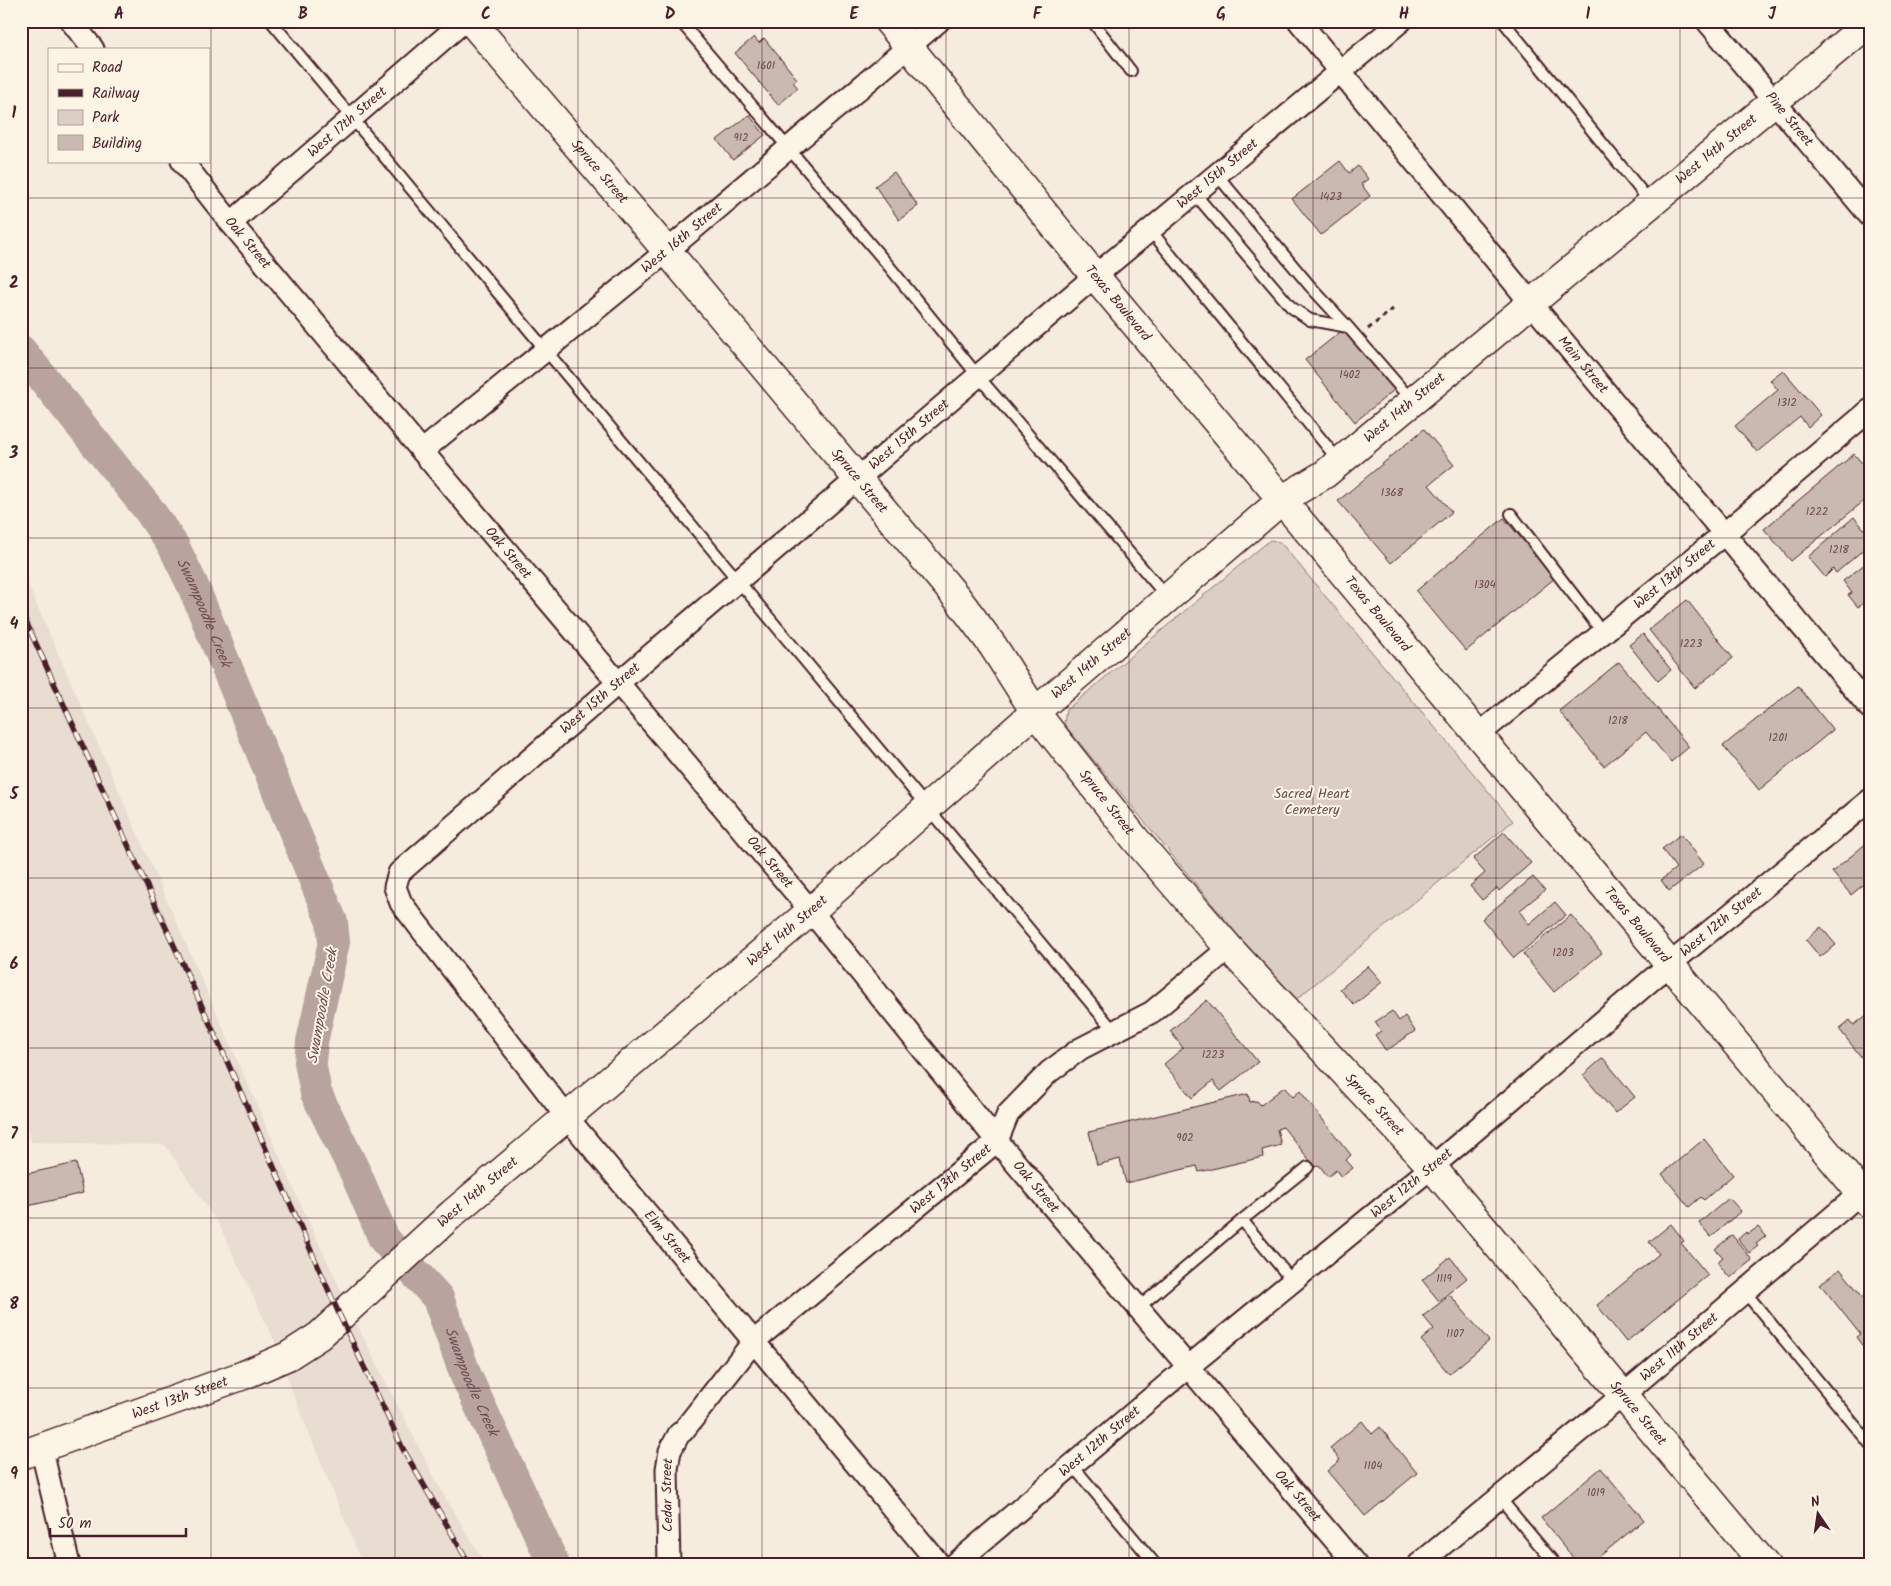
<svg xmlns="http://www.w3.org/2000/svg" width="1891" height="1586" font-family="Kalam,sans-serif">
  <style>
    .built { fill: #e8ddd0 }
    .green { fill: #dbcec4; stroke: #927678 }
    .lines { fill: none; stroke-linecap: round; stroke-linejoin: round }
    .river { stroke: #b8a39e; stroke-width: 32 }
    .building { fill: #cab9b1; stroke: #4a1f2b }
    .lane-casing { stroke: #4a1f2b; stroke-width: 14 }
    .street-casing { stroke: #4a1f2b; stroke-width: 25 }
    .secondary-casing { stroke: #4a1f2b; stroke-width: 31 }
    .primary-casing { stroke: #4a1f2b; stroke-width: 31 }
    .path { stroke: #4a1f2b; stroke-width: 3; stroke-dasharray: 5 4; stroke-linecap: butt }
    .lane { stroke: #fcf5e5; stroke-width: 10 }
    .street { stroke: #fcf5e5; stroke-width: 21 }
    .secondary { stroke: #fcf5e5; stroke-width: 28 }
    .primary { stroke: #fcf5e5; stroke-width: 28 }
    .rail-casing { stroke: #4a1f2b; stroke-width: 5.5 }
    .rail { stroke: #fcf5e5; stroke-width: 4; stroke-dasharray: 11; stroke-linecap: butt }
    .grid { fill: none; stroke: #4a1f2b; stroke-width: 1; stroke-opacity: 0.55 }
    .labels { text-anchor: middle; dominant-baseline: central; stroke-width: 4; stroke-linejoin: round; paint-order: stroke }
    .number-label { font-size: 11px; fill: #6a464c }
    .street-label { font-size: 14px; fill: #4a1f2b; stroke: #fcf5e5 }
    .park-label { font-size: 14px; fill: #6e4b51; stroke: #fcf5e5 }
    .water-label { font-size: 15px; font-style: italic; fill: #704d53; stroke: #fcf5e5 }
    .neatline { fill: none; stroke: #4a1f2b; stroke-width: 2 }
    .grid-label { font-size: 16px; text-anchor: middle; font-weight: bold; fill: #4a1f2b }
  </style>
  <rect width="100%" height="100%" fill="#f5ecde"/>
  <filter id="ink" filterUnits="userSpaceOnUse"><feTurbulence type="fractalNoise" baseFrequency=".02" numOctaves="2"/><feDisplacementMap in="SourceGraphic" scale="10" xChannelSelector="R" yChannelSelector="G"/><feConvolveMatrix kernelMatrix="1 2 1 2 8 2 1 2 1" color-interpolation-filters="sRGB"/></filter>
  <g filter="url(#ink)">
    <path class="built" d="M21 569 305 1214 366 1343 442 1492 486 1565H363L295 1399 275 1342 219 1225 165 1145 31 1142 21 1106Z"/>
    <path class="green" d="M1270 540 1280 542 1513 821 1293 1002 1064 724 1066 710Z"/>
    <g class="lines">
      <path class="river" id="s1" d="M21 351 149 510 174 547 193 586 332 922 334 942 312 1042 310 1062 316 1093 356 1174 384 1239 438 1298 466 1376 554 1565"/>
    </g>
    <path class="building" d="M754 37 759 43 764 38 797 79 793 82 798 88 778 105 735 53Z
      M749 115 765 135 733 160 717 140Z
      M1340 161 1349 173 1358 166 1368 179 1361 184 1370 196 1321 235 1292 199Z
      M894 172 918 206 899 220 875 186Z
      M1344 329 1394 390 1355 422 1305 360Z
      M1783 370 1821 415 1808 427 1800 417 1757 452 1735 426 1778 390 1770 380Z
      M1424 429 1454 465 1429 485 1452 512 1391 563 1338 501Z
      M1854 454 1870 472V496L1791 561 1764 529Z
      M1854 517 1870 536V544L1836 573 1833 569 1825 577 1808 557Z
      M1504 518 1555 578 1466 651 1416 591Z
      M1870 560V598L1858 607 1848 595 1852 593 1843 581Z
      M1687 600 1733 658 1695 688 1649 630Z
      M1643 634 1671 670 1658 681 1629 645Z
      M1619 662 1689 747 1671 762 1646 732 1604 766 1559 711Z
      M1798 686 1833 730 1759 790 1723 746Z
      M1504 832 1531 863 1499 891 1497 888 1482 900 1470 886 1485 873 1473 859Z
      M1870 832V884L1866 888 1863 885 1851 895 1832 872 1869 841 1865 836Z
      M1681 834 1704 864 1669 891 1661 880 1676 868 1662 849Z
      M1533 877 1545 890 1519 911 1529 924 1555 902 1566 915 1514 958 1482 919Z
      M1571 915 1602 953 1554 992 1523 954Z
      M1821 927 1836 945 1820 957 1806 940Z
      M1368 966 1382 982 1354 1005 1340 989Z
      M1207 1000 1258 1062 1221 1091 1213 1081 1192 1098 1164 1064 1183 1048 1170 1031Z
      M1392 1011 1399 1021 1405 1016 1415 1031 1386 1051 1375 1035 1381 1031 1375 1022Z
      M1868 1014 1870 1016V1068L1839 1029 1850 1020 1854 1025Z
      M1603 1058 1635 1097 1615 1113 1583 1075Z
      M1284 1087 1293 1097 1300 1091 1351 1155 1346 1160 1353 1168 1341 1177 1336 1170 1328 1177 1319 1165 1315 1167 1283 1127 1277 1129 1281 1145 1262 1150 1263 1157 1199 1172 1197 1166 1126 1183 1120 1159 1097 1165 1089 1132 1248 1094 1250 1102 1257 1101 1261 1105Z
      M1704 1139 1733 1175 1704 1200 1701 1197 1689 1207 1662 1174Z
      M76 1163 83 1193 28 1206 21 1175Z
      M1729 1198 1741 1211 1711 1237 1699 1223Z
      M1671 1224 1684 1241 1681 1243 1708 1275 1626 1342 1597 1305 1659 1254 1649 1242Z
      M1758 1227 1766 1236 1756 1244 1758 1246 1749 1253 1738 1239 1746 1232 1748 1234Z
      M1732 1235 1752 1260 1730 1278 1717 1262 1723 1257 1715 1249Z
      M1450 1257 1467 1278 1439 1301 1422 1280Z
      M1840 1269 1870 1306 1869 1355 1856 1337 1860 1334 1820 1284Z
      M1450 1295 1489 1341 1449 1374 1421 1340 1434 1329 1423 1316Z
      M1362 1421 1372 1434 1380 1427 1417 1473 1365 1516 1327 1471 1340 1460 1330 1448Z
      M1601 1468 1644 1520 1589 1565H1579L1541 1518Z"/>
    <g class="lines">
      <g class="lane-casing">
        <path id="lane" d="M271 21 1114 1031
          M680 21 888 265 978 376 1167 597
          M1092 21 1131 71
          M1503 21 1651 203
          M1217 175 1310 286 1347 326
          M1195 194 1291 307 1310 320 1348 327 1412 401
          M1151 231 1339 461
          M1511 514 1603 633
          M1293 1282 1242 1220 1308 1167
          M1745 1292 1870 1444
          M1138 1308 1242 1220
          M1072 1465 1156 1565
          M1499 1497 1556 1565"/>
      </g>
      <g class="street-casing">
        <g id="street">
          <path d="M71 21 93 49"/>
          <path id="s2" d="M1299 21 1531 303 1870 708"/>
          <path id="s3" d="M1707 21 1870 216"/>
          <path id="s4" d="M182 161 231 223 422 451 811 911 997 1141 1356 1565"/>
          <path id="s5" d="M231 223 464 21"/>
          <path id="s6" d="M422 451 667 251 939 21"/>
          <path id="s7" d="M1478 735 1725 533 1870 410"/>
          <path d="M41 1447 69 1565"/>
          <path id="s8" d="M669 1565 667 1469 670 1451 679 1434 683 1431 754 1341 997 1141 1008 1114 1049 1072 1080 1049 1152 1012 1229 948"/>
          <path id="s9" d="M940 1565 566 1116 401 903 395 887 399 873 618 683 1095 276 1401 21"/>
          <path id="s10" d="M954 1565 1188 1367 1432 1167 1670 964 1870 800"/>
          <path id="s11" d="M1418 1565 1623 1395 1870 1185"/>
        </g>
      </g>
      <g class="secondary-casing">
        <g id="secondary">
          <path id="s12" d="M471 21 667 251 958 599 993 646 1035 712 1136 840 1229 948 1432 1167 1765 1565"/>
          <path id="s13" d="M21 1455 244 1375 288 1356 319 1336 453 1213 811 911 1035 712 1283 499 1325 474 1870 22"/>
        </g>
      </g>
      <g class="primary-casing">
        <g id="primary">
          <path id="s14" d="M888 21 1095 276 1870 1204"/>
        </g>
      </g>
      <path class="path" d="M1368 329 1393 309"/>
      <use href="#lane" class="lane"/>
      <use href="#street" class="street"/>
      <use href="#secondary" class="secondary"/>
      <use href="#primary" class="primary"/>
      <g class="rail-casing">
        <path id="rail" d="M21 611 226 1059 340 1316 403 1449 470 1565"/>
      </g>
      <use href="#rail" class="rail"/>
    </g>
  </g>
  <path class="grid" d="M211 21V1565M395 21V1565M578 21V1565M762 21V1565M946 21V1565M1129 21V1565M1313 21V1565M1496 21V1565M1680 21V1565M21 198H1870M21 368H1870M21 538H1870M21 708H1870M21 878H1870M21 1048H1870M21 1218H1870M21 1388H1870"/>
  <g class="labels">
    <g class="number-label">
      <text x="766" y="66">1601</text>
      <text x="741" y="138">912</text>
      <text x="1331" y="197">1423</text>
      <text x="1350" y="375">1402</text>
      <text x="1787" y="403">1312</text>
      <text x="1392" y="493">1368</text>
      <text x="1817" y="512">1222</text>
      <text x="1839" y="550">1218</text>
      <text x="1485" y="585">1304</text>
      <text x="1691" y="644">1223</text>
      <text x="1618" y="721">1218</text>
      <text x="1778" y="738">1201</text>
      <text x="1563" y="953">1203</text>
      <text x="1213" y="1055">1223</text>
      <text x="1185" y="1138">902</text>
      <text x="1444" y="1279">1119</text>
      <text x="1455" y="1334">1107</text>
      <text x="1373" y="1466">1104</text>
      <text x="1596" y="1493">1019</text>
    </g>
    <g class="street-label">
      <text stroke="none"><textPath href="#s3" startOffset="128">Pine Street</textPath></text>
      <text stroke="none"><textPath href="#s5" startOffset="154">West 17th Street</textPath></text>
      <text stroke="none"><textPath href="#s13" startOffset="2156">West 14th Street</textPath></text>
      <text stroke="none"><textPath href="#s12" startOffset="198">Spruce Street</textPath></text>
      <text stroke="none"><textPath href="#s9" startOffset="1962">West 15th Street</textPath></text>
      <text stroke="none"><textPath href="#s6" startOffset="336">West 16th Street</textPath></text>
      <text stroke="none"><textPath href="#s4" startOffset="105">Oak Street</textPath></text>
      <text stroke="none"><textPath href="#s14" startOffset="364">Texas Boulevard</textPath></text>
      <text stroke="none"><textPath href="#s2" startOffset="446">Main Street</textPath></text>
      <text stroke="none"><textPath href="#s13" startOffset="1751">West 14th Street</textPath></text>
      <text stroke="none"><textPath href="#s9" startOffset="1558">West 15th Street</textPath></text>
      <text stroke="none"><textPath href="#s12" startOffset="602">Spruce Street</textPath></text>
      <text stroke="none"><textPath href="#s4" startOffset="510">Oak Street</textPath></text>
      <text stroke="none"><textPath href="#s7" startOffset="254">West 13th Street</textPath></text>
      <text stroke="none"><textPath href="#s14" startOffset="769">Texas Boulevard</textPath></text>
      <text stroke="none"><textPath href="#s13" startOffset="1346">West 14th Street</textPath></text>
      <text stroke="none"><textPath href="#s9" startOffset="1152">West 15th Street</textPath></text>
      <text stroke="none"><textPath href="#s12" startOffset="1008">Spruce Street</textPath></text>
      <text stroke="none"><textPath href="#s4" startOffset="915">Oak Street</textPath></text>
      <text stroke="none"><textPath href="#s10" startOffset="1001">West 12th Street</textPath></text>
      <text stroke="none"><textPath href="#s14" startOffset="1174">Texas Boulevard</textPath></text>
      <text stroke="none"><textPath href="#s13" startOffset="941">West 14th Street</textPath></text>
      <text stroke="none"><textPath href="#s12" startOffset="1412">Spruce Street</textPath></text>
      <text stroke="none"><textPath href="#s8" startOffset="508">West 13th Street</textPath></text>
      <text stroke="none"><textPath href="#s10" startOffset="596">West 12th Street</textPath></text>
      <text stroke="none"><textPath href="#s4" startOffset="1335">Oak Street</textPath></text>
      <text stroke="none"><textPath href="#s13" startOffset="536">West 14th Street</textPath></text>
      <text transform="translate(667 1237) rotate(50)">Elm Street</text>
      <text stroke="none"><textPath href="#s11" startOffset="340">West 11th Street</textPath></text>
      <text stroke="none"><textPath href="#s13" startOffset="169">West 13th Street</textPath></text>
      <text stroke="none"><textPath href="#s12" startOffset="1818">Spruce Street</textPath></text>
      <text stroke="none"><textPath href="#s10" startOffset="191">West 12th Street</textPath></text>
      <text stroke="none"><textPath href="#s8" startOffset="70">Cedar Street</textPath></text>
      <text stroke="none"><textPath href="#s4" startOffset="1740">Oak Street</textPath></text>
    </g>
    <g class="park-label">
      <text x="1312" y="794">Sacred Heart<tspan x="1312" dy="16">Cemetery</tspan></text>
    </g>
    <g class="water-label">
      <text stroke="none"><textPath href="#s1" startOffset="321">Swampoodle Creek</textPath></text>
      <text transform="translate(323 1006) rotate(-80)">Swampoodle Creek</text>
      <text stroke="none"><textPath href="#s1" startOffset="1161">Swampoodle Creek</textPath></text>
    </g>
  </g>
  <rect width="1891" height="1586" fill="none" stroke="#fcf5e5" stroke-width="55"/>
  <rect x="48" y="48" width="162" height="115" fill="#fcf5e5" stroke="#b59f9b"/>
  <rect x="58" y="64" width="25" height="8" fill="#fcf5e5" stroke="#b59f9b"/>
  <text x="92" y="72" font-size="15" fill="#4a1f2b">Road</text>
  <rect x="58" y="89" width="25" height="8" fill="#4a1f2b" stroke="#b59f9b"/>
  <text x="92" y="98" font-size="15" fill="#4a1f2b">Railway</text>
  <rect x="58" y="110" width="25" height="15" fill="#dbcec4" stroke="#b59f9b"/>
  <text x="92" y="122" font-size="15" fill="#4a1f2b">Park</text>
  <rect x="58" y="135" width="25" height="15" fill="#cab9b1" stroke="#b59f9b"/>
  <text x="92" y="148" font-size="15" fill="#4a1f2b">Building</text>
  <g transform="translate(1818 1514) rotate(347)" stroke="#fcf5e5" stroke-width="4" paint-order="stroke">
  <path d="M0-4L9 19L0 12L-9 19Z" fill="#4a1f2b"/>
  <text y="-8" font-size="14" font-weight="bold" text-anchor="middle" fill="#4a1f2b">N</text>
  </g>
  <path d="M50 1528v8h136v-8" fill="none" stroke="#4a1f2b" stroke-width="2.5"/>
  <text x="58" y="1528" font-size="15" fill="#4a1f2b" stroke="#fcf5e5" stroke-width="4" paint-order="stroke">50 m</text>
  <rect x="28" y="28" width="1836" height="1530" class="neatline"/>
  <g class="grid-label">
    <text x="119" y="19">A</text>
    <text x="303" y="19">B</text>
    <text x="486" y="19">C</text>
    <text x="670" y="19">D</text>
    <text x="854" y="19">E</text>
    <text x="1037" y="19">F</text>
    <text x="1221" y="19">G</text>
    <text x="1404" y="19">H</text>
    <text x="1588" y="19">I</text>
    <text x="1772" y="19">J</text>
    <text x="14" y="118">1</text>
    <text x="14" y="288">2</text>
    <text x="14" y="458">3</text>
    <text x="14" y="629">4</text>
    <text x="14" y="799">5</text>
    <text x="14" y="969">6</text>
    <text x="14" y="1139">7</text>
    <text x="14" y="1309">8</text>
    <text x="14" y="1479">9</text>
  </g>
</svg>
